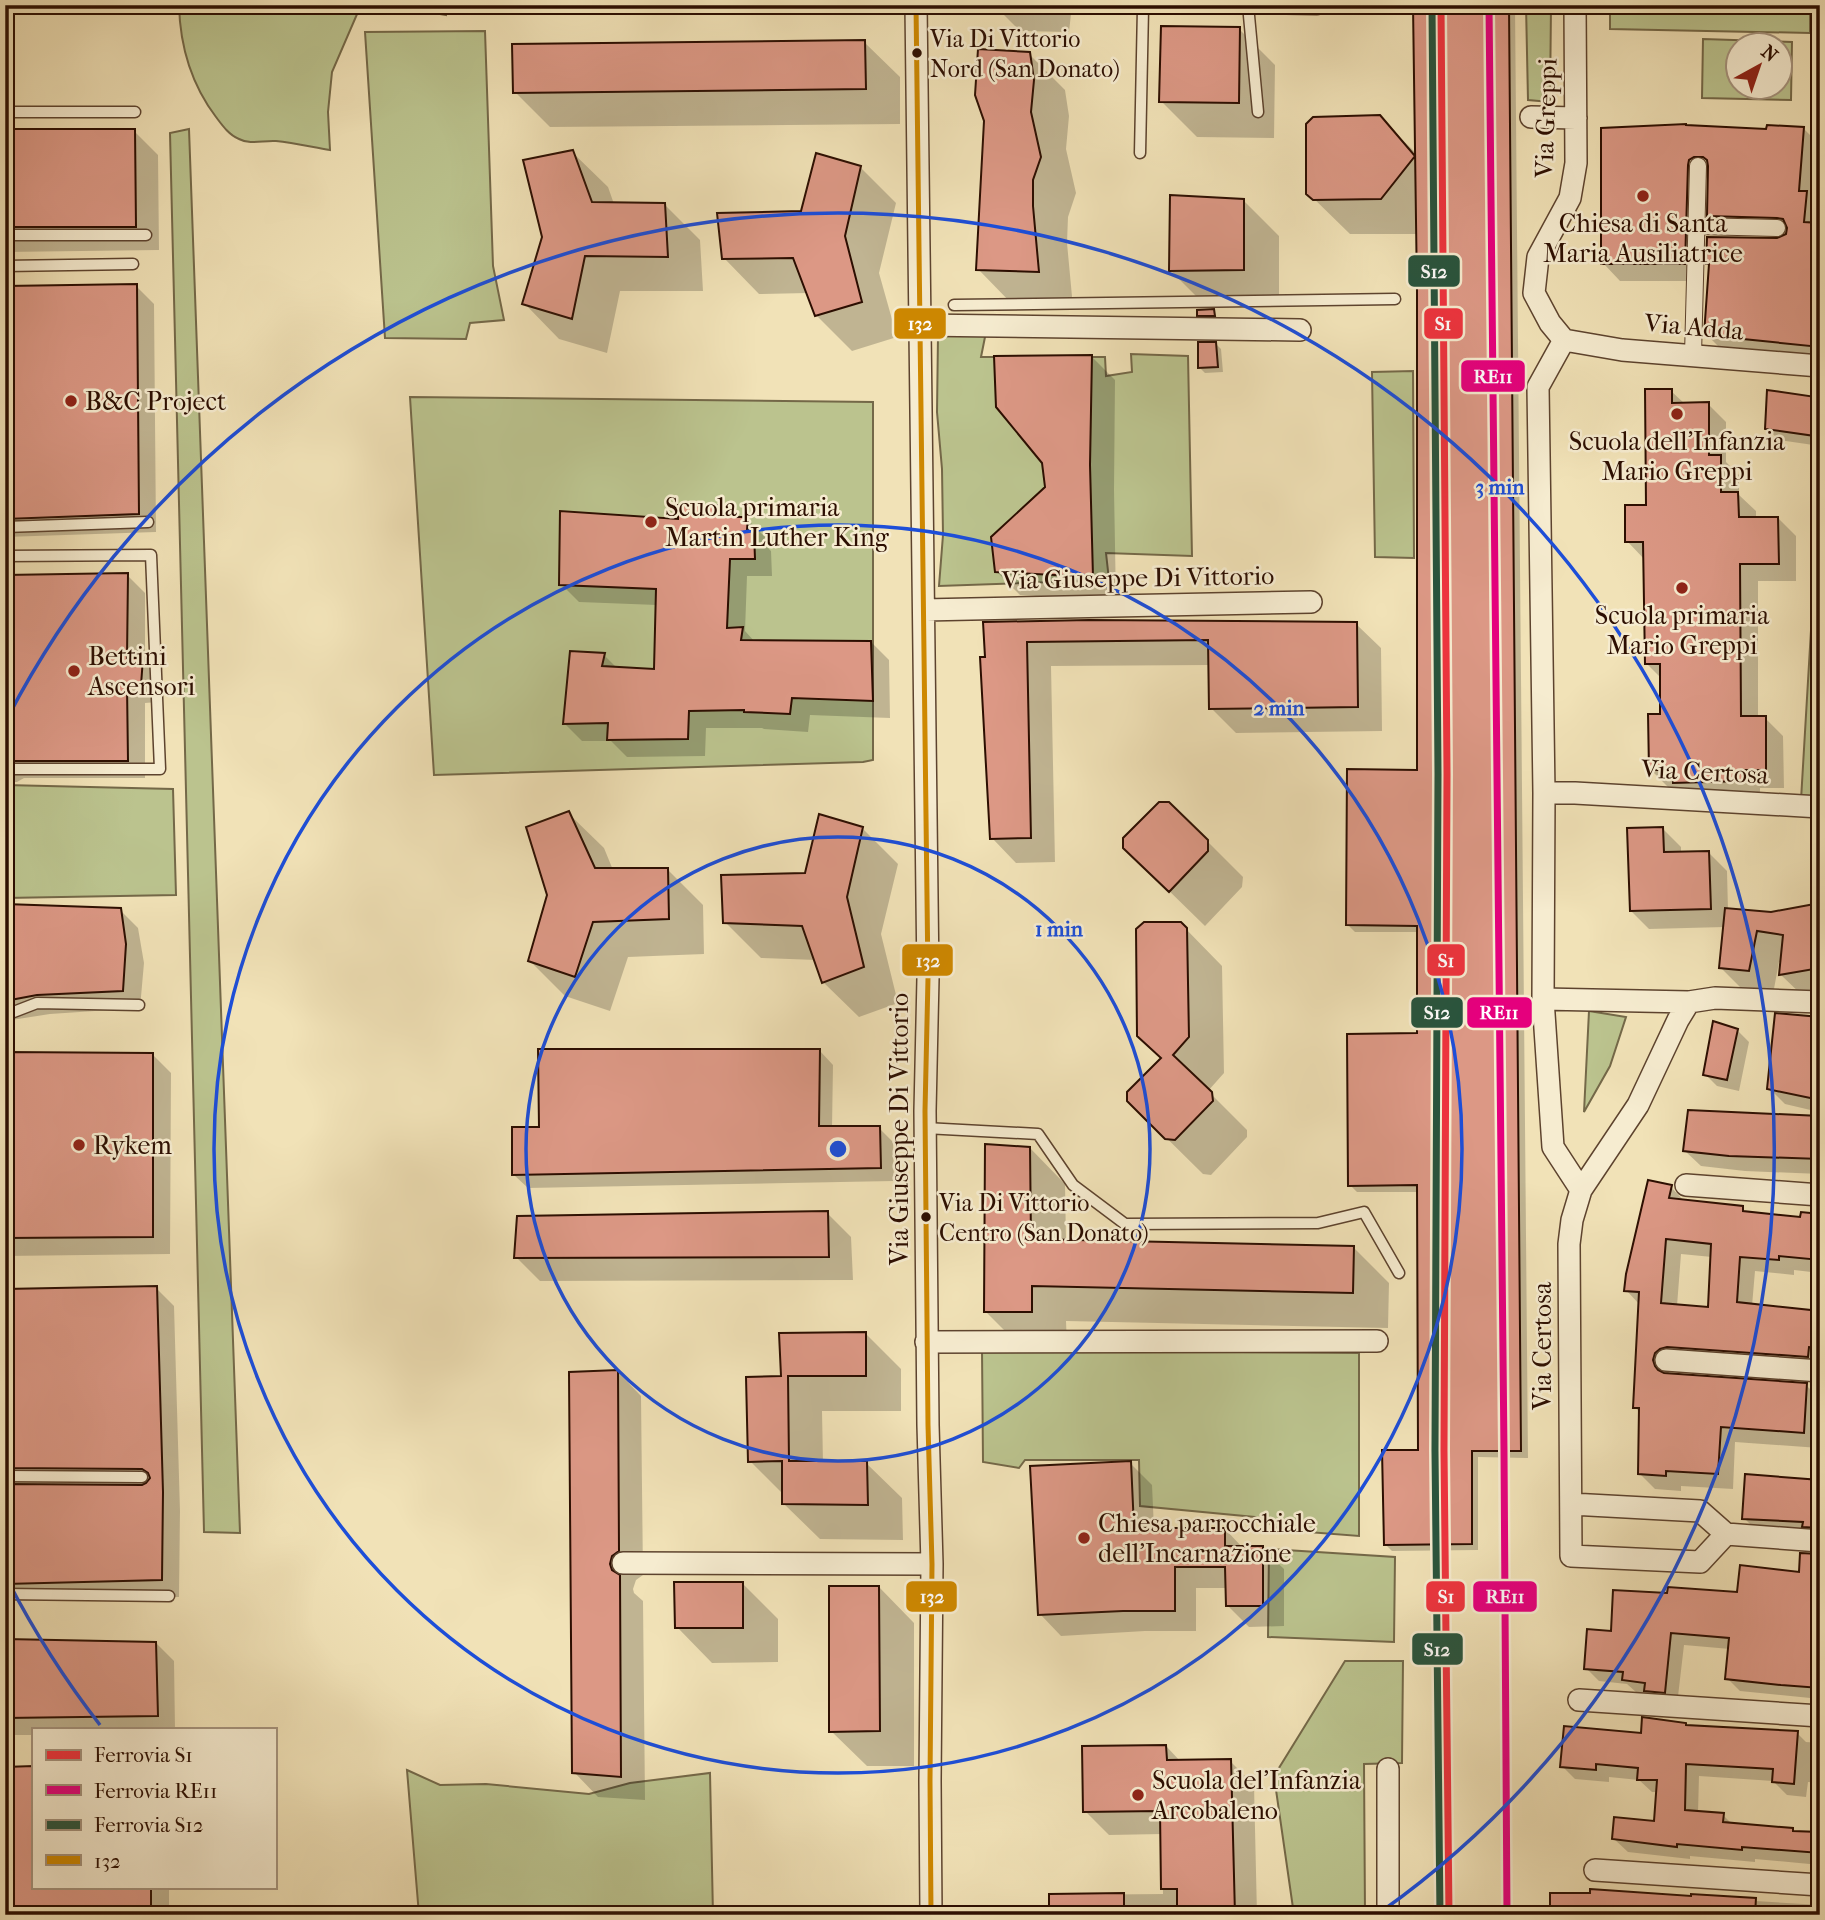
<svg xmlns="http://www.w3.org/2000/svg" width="1825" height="1920" font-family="'IM FELL French Canon',serif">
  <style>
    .green { fill: #bbc38e; stroke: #746848; stroke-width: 2; fill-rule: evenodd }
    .shadow { fill: #0003; fill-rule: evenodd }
    .building { fill: #dc9885; stroke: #2c0e01; stroke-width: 2; fill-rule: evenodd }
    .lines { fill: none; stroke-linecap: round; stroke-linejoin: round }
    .service-casing { stroke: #5d432e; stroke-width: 13 }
    .pedestrian-casing { stroke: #5d432e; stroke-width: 18 }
    .minor-casing { stroke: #5d432e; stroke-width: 24 }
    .service { stroke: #f6ecd0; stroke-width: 10 }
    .pedestrian { stroke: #f6ecd0; stroke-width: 16 }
    .minor { stroke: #f6ecd0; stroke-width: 21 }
    .bus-1-casing { stroke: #f6ecd0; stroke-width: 10 }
    .bus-1 { stroke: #ce8800; stroke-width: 5 }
    .rail-1-casing { stroke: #f6ecd0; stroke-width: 12 }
    .rail-2-casing { stroke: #f6ecd0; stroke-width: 12 }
    .rail-3-casing { stroke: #f6ecd0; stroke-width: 12 }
    .rail-1 { stroke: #ee333e; stroke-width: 7 }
    .rail-2 { stroke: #e5007d; stroke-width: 7 }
    .rail-3 { stroke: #28543d; stroke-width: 7 }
    .ring { fill: none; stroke: #1d4ed8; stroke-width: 3.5 }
    .bus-dot { fill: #2c0e01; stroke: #f6ecd0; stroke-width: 2.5 }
    .poi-dot { fill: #8f2418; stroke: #f6ecd0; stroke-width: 2.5 }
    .labels { text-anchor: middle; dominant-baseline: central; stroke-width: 5; stroke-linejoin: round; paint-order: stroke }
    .bus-label { font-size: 24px; fill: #2c0e01; stroke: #f6ecd0; text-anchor: start }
    .street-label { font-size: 26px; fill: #2c0e01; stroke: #f6ecd0 }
    .poi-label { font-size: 26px; fill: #2c0e01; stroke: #f6ecd0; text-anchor: start }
    .centre { fill: #1d4ed8; stroke: #f6ecd0; stroke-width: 3.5 }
    .ring-label { font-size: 21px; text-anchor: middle; font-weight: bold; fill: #1d4ed8; stroke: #f6ecd0; stroke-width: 5; stroke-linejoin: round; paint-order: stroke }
    .line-badge { stroke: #f6ecd0; stroke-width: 2.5 }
    .badge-label { font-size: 19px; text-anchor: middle; font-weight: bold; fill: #fff }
  </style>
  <rect width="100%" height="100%" fill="#f1e2b7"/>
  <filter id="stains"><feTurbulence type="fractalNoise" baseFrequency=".00286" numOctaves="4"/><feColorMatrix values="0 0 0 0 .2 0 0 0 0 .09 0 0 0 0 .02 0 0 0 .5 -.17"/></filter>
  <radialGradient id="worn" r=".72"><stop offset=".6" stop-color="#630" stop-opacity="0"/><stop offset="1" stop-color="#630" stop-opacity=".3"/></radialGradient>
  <path class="green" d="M179 5H361L332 72 328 112 330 150C312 147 294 143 276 141 264 140 250 145 239 139 229 135 222 125 216 117 191 84 180 46 179 5Z
    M389 5H447L446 15Z
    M1526 5H1551L1550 102 1528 100Z
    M1610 5H1810V33L1610 29Z
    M485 31 493 266 504 320 470 323 466 339 385 338 365 32Z
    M1703 39 1792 42 1791 100 1702 98ZM1738 46H1780V88H1738Z
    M189 129 240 1533 204 1532 170 133Z
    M986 332 981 357H1105L1106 376 1132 372 1131 354 1188 356 1192 556 1106 553 1109 580 939 586 943 535 942 469 937 412 938 336Z
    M1413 371 1414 558 1375 557 1372 372Z
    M410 397 873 402V760L863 762 434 775Z
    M1811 630 1820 631V802L1801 800Z
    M5 785 173 789 176 895 5 898Z
    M1589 1011 1626 1017 1610 1066 1584 1112Z
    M982 1350 1359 1353V1536L1282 1530 1255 1517 1140 1506 1139 1460H1025L1019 1468 983 1462Z
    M1269 1549 1395 1557 1394 1642 1268 1637Z
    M1345 1661H1403L1402 1763 1364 1764 1365 1915H1294L1274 1776Z
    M407 1770 440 1785 486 1784 589 1794 630 1783 710 1773 713 1915H419Z"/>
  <path class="shadow" d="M994 5H1072L1069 32 1020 31Z
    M1415 5H1515L1528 1458 1478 1457V1550L1392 1551 1385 1544 1419 1452V1192H1357L1350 1185 1419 1035V932H1355L1348 925 1419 771 1418 234H1350L1308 193 1379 117 1417 154Z
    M1239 29 1275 65 1274 138 1197 137 1161 101Z
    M864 42 900 77V124L550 127 515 92Z
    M1029 54 1065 90 1069 116 1066 149 1076 193 1068 217 1067 243 1073 307 1013 305 978 269 986 121Z
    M1803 128 1820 145 1816 203 1820 207V362L1724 352 1706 334 1711 267 1708 263 1778 240 1789 234 1726 233 1709 215 1710 175 1707 177 1704 183 1702 281H1620L1603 263V130L1768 131Z
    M5 131H134L158 155 159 250 5 252Z
    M572 152 608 187 614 204 665 205 700 240 703 291H620L607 353 559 339 524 303Z
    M861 168 896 203 879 273 897 337 852 351 816 315 808 293 759 294 724 258 802 212Z
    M1243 200 1279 236V305L1206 306 1171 271Z
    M136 286 154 304 156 532 5 537V288Z
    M1216 344 1221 349 1223 372 1205 373 1200 368Z
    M1091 356 1115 380 1114 490 1116 601 1020 595 996 571 1046 487Z
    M1671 391 1685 404H1708L1726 422V462L1739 475V495L1756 511V519L1778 518 1796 536V581H1758V718H1765L1783 736 1784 788H1760V799L1693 800 1679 787H1668L1650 769 1662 716V679L1646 663 1645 560 1627 541 1648 507Z
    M1816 399 1820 403V446L1779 440 1767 428Z
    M731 507 743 519H747L765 537V545L771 551 772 576H747L745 631 755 642H871L889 660 890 718 810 715 808 732 764 729 762 728H706L705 756 627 757 611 741H582L564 723 604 655 617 668 656 671 657 605 579 602 561 584 679 521Z
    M127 575 145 593V662L160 678 158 702 145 703V778H24L17 782H5V577Z
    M984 624H1356L1381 648 1382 731 1236 733 1211 708 1210 665 1051 666 1055 862 1016 863 992 838Z
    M1169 803 1243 877 1242 887 1205 926 1161 883Z
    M568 813 604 848 613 870H668L703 905 704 954 628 957 610 1011 565 996 530 961 549 895Z
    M862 828 898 864 881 934 898 1003 859 1017 823 982 816 960 761 958 725 922 806 875Z
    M1663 829 1681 847V853H1709L1727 871 1728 910 1771 914 1820 905V996L1805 998 1781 975 1782 962H1779L1773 994 1745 992 1721 968 1725 927 1649 929 1631 911Z
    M5 906 120 910 138 928 144 963 140 1008 50 1014 5 1021Z
    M1181 924 1222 966 1224 1073 1208 1091 1247 1130V1137L1211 1175 1203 1174 1128 1100 1163 1059Z
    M1820 1018V1174L1745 1171 1701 1166 1685 1151 1818 1118 1819 1112 1785 1104 1769 1088Z
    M1737 1030 1749 1042 1739 1091 1717 1086 1705 1074Z
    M820 1051 833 1065 832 1128H879L893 1142 894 1181 528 1188 514 1175 541 1129Z
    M5 1054 153 1055 171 1073 170 1254 5 1256Z
    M1030 1148 1065 1184 1066 1241 1354 1248 1389 1283 1388 1328 1066 1321 1067 1346 1021 1347 985 1311Z
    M1671 1187 1685 1202 1742 1208 1747 1213 1802 1219 1820 1216V1273L1794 1270V1275L1755 1271 1752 1306 1820 1312V1371L1670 1369 1668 1375 1806 1385 1820 1399 1819 1448 1735 1442 1733 1489 1681 1486V1491L1655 1489 1639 1473 1640 1413 1635 1407 1640 1305 1626 1290ZM1681 1254 1712 1257 1710 1309 1677 1306Z
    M827 1213 851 1237 853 1280 540 1281 516 1257Z
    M156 1288 174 1306 180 1511 179 1597 5 1601V1291Z
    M865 1333 901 1369V1411H822L823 1463H866L902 1498 903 1540 820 1539 784 1504V1495L750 1461 783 1378Z
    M617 1371 641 1396 643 1575 636 1580 633 1589 634 1593 643 1601 645 1800 598 1797 574 1772Z
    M1130 1463 1152 1485 1154 1529H1225L1243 1548H1262L1284 1569V1626L1249 1627 1227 1605V1588H1196V1631H1145L1061 1636 1040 1614Z
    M1820 1481V1539L1757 1531 1744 1518Z
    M1820 1556V1699L1740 1691 1727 1678 1730 1649 1684 1645 1677 1705 1659 1704 1650 1694 1637 1693 1627 1684 1599 1681 1586 1668 1613 1633 1669 1595 1739 1594 1800 1573Z
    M742 1583 778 1619V1662L712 1663 677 1627Z
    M879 1587 914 1623V1766H867L831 1731Z
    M5 1641 156 1643 174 1661 175 1729H33V1735H5Z
    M1686 1724 1688 1727 1797 1733 1806 1742 1820 1743V1783L1808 1782 1806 1797 1787 1795 1773 1781 1699 1776 1698 1813 1723 1815 1733 1825 1792 1830 1796 1833 1820 1834V1865L1755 1859V1862L1690 1856V1859L1628 1852 1614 1839 1655 1823 1658 1792H1652L1639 1780 1609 1777V1782L1575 1779 1562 1766 1642 1735Z
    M1166 1746 1181 1762 1230 1761 1254 1785 1257 1915H1051V1895L1163 1894 1162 1834 1109 1835 1085 1811Z
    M33 1768V1887H169V1915H5V1769Z
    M1591 1891 1820 1905V1915H1552L1591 1895Z"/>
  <path class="building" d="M1413 5H1509L1521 1451H1472V1544L1384 1545 1382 1450H1418L1417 1185 1348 1186 1347 1034 1417 1033V926L1346 925 1347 769 1417 770V291Z
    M1161 26 1240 27 1239 103 1159 102Z
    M865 40 866 89 513 93 512 44Z
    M978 49 1030 52 1034 80 1031 112 1041 157 1033 180V206L1039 272 976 270 984 121 975 95Z
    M1380 115 1415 156 1381 199 1313 200 1306 194V124L1313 117Z
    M1686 124V125L1766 129 1767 125 1804 127 1799 191H1807L1804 222 1820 223V347L1704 335 1709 264H1706L1707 237 1777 238 1786 234 1787 228 1783 219 1777 218 1707 216 1708 166 1707 160 1703 157H1694L1689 160 1688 165 1685 264H1601V128Z
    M5 129H135L136 227H5Z
    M573 150 592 202 665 203 668 257 585 256 572 319 522 304 542 237 523 160Z
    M816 153 861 166 845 236 862 302 815 316 793 258 722 259 717 213 801 211Z
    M1170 195 1244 199V270L1169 271Z
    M137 284 139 514 5 519V286Z
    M1214 309 1215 316H1197V310Z
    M1198 342H1216L1218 367 1198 368Z
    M1092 355 1090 465 1093 577 995 572 991 537 1045 487 1042 463 996 407 994 356Z
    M1645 389H1672V403L1709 402V455H1721V492H1738L1739 517H1778L1779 564H1740L1741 716H1766V770H1743V781L1673 783V770H1649L1648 714H1660V664H1645L1643 542H1625V505H1646Z
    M1767 390 1816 397 1815 436 1765 429Z
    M678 505H732L733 517H748L747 530 754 532 755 559H730L727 628 743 627 741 640 871 641 873 701 792 698 790 714 744 712V710L689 711 688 739 607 740 608 723 563 724 570 651 605 653 602 666 654 669 656 589 559 585 560 511 678 519Z
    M128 573 127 658H143L141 685 127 686 128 761H5V575Z
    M1089 620 1357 622 1358 707 1209 709 1208 640 1027 642 1031 838 990 839 980 657H985L983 622Z
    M1159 802H1169L1208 840V851L1169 892 1123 848V838Z
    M569 811 595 868H668L669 919 593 922 575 977 528 961 547 895 526 827Z
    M819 814 863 827 847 897 864 967 822 983 802 926 723 923 721 875 805 873Z
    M1663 827 1664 852 1709 851 1711 909 1630 911 1627 828Z
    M1820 903V968L1779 975 1783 935 1757 931 1749 971 1719 968 1725 908 1771 912Z
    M5 904 121 908 126 944 123 991 37 995 5 1001Z
    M1144 922H1181L1187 928 1189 1037 1173 1055 1212 1092 1213 1101 1175 1140 1165 1139 1127 1101V1092L1161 1058 1137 1036 1136 929Z
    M1775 1013 1820 1017V1100L1767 1089Z
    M1713 1021 1738 1029 1727 1080 1703 1075Z
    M538 1049H820L819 1126H880L881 1168 512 1175V1127H539Z
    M5 1052 153 1053V1237L5 1238Z
    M1688 1110 1820 1116V1159L1729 1156 1683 1151Z
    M985 1144 1030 1147 1031 1239 1354 1246 1353 1293 1032 1286V1312H984Z
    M1648 1180 1672 1185 1669 1198 1743 1206V1211L1800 1217 1801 1212 1820 1214V1260L1779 1256V1260L1740 1257 1737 1302 1820 1311V1348L1809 1347 1808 1357 1667 1347 1660 1349 1655 1353 1653 1360 1655 1366 1658 1370 1664 1373 1807 1383 1804 1433 1721 1427 1718 1474 1666 1471V1476L1638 1474 1639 1408H1633L1639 1292 1624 1291 1626 1274ZM1666 1239 1711 1244 1708 1307 1661 1303Z
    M828 1211 829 1257 514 1258 517 1216Z
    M157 1286 163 1492 162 1580 5 1584V1484L142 1485 146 1483 150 1478 148 1473 142 1469 5 1468V1289Z
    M866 1332V1376H788L789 1461H867L868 1505 782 1504V1461L748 1462 746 1377 781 1376 779 1333Z
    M618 1370 619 1551 612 1556 610 1564 612 1570 620 1575 621 1777 572 1773 569 1372Z
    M1131 1461 1134 1528H1225V1546H1263V1606H1226L1225 1567H1175V1611H1123L1038 1615 1030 1466Z
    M1745 1474 1820 1480V1528L1802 1527 1803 1522 1742 1519Z
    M1800 1553 1820 1554V1688L1781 1685 1725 1679 1729 1638 1671 1633 1665 1693 1644 1691 1645 1683 1622 1680 1623 1672 1584 1669 1587 1629 1611 1631 1613 1590 1667 1593 1668 1587 1737 1592 1740 1565 1799 1572Z
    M674 1582H743V1628H675Z
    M829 1586H879L880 1731 829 1732Z
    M5 1639 156 1642 158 1716 5 1718Z
    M1642 1717 1686 1723V1725L1798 1731 1794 1784 1772 1782 1773 1769 1686 1764 1685 1810 1724 1813 1723 1822 1793 1828V1831L1820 1832V1853L1742 1847V1850L1677 1844V1847L1612 1839 1614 1817 1654 1821 1657 1780H1637L1638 1768 1596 1764V1770L1560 1767 1564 1726 1641 1733Z
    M1166 1745 1167 1760 1231 1759 1235 1915H1177V1889H1161L1160 1811 1083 1812 1082 1746Z
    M33 1766V1887H151V1915H5V1767Z
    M1590 1889 1691 1896V1894L1756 1898 1755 1915H1550V1893H1590Z
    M1124 1893V1915H1049V1894Z"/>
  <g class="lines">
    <g class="service-casing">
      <path id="service" d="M1248 5 1258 112
        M1249 8 1317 9
        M5 112H135
        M1140 153 1143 8
        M5 235H146
        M5 266 133 264
        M954 305 1395 299
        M5 527 148 522
        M5 556 151 555 160 769H5
        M5 1012 11 1013 37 1003 139 1005
        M925 1128 1038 1134 1073 1185 1125 1224 1318 1223 1364 1212 1399 1273
        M5 1476 142 1477
        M5 1594 169 1596"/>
    </g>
    <g class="pedestrian-casing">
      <path id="pedestrian" d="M1698 226 1777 228
        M1693 355 1698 166"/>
    </g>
    <g class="minor-casing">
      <path id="minor" d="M916 5 928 978 925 1111 928 1425 932 1564 930 1781 931 1915
        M1531 117 1576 118
        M920 325 1300 330
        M1564 340 1550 323 1534 293 1538 257 1570 198 1576 163 1575 5
        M1564 340 1622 350 1820 366
        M924 610 1311 602
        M1544 793H1575L1820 807
        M1543 999 1544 793 1538 387 1564 340
        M1689 1002 1678 1020 1638 1105 1581 1190 1553 1147 1543 999 1689 1002 1715 998 1820 1002
        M1686 1185 1820 1195
        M926 1342 1377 1341
        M1666 1360 1820 1371
        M1571 1504 1700 1511 1726 1534 1700 1562 1571 1556 1569 1244 1572 1220 1581 1190
        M1726 1534 1820 1541
        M623 1563 932 1564
        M1579 1700 1820 1716
        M1595 1870 1820 1885
        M1388 1915V1769"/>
    </g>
    <use href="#service" class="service"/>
    <use href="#pedestrian" class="pedestrian"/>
    <use href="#minor" class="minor"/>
    <g class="bus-1-casing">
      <path id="bus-1" d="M916 5 928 978 925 1111 928 1425 932 1564 930 1781 931 1915"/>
    </g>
    <use href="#bus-1" class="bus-1"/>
    <g class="rail-1-casing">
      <path id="rail-1" d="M1441 5 1447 774 1444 1451 1449 1915"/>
    </g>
    <g class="rail-2-casing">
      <path id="rail-2" d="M1489 5 1504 1451 1507 1915"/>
    </g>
    <g class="rail-3-casing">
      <path id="rail-3" d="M1432 5 1438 774 1435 1451 1440 1915"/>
    </g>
    <use href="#rail-1" class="rail-1"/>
    <use href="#rail-2" class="rail-2"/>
    <use href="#rail-3" class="rail-3"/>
  </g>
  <g class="ring">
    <circle cx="838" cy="1149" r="312"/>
    <circle cx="838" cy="1149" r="624"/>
    <path d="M100 1725A936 936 0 0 1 8 1581M8 717A936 936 0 1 1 1382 1911"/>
  </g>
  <g class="bus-dot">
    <circle cx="917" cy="53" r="6"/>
    <circle cx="926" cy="1217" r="6"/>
  </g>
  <g class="poi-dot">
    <circle cx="1643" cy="196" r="7"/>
    <circle cx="71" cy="401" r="7"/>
    <circle cx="1677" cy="414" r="7"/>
    <circle cx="651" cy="522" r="7"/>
    <circle cx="1682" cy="588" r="7"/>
    <circle cx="74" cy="671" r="7"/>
    <circle cx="79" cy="1145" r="7"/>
    <circle cx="1084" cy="1538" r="7"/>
    <circle cx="1138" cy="1795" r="7"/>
  </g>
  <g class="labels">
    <g class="bus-label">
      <text x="930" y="39">Via Di Vittorio<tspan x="930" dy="30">Nord (San Donato)</tspan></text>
      <text x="939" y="1203">Via Di Vittorio<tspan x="939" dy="30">Centro (San Donato)</tspan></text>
    </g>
    <g class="street-label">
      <text transform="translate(1546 118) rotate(-88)">Via Greppi</text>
      <text transform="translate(1694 327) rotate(5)">Via Adda</text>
      <text transform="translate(1138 578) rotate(-1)">Via Giuseppe Di Vittorio</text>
      <text transform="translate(1705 772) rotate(3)">Via Certosa</text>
      <text transform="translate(899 1129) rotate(-90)">Via Giuseppe Di Vittorio</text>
      <text transform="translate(1542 1346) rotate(-90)">Via Certosa</text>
    </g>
    <g class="poi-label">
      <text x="1643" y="223" text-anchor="middle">Chiesa di Santa<tspan x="1643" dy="30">Maria Ausiliatrice</tspan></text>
      <text x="85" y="401">B&amp;C Project</text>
      <text x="1677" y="441" text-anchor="middle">Scuola dell'Infanzia<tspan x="1677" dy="30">Mario Greppi</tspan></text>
      <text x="665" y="507">Scuola primaria<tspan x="665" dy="30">Martin Luther King</tspan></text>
      <text x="1682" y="615" text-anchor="middle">Scuola primaria<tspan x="1682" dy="30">Mario Greppi</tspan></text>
      <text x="88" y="656">Bettini<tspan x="88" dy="30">Ascensori</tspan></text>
      <text x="93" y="1145">Rykem</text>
      <text x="1098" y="1523">Chiesa parrocchiale<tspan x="1098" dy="30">dell'Incarnazione</tspan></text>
      <text x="1152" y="1780">Scuola del'Infanzia<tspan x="1152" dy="30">Arcobaleno</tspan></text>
    </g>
  </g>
  <circle cx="838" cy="1149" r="10" class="centre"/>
  <g class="ring-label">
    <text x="1500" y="494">3 min</text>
    <text x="1279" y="715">2 min</text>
    <text x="1059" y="936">1 min</text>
  </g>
  <g class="line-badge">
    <rect x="1407" y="254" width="54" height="34" rx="7" fill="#28543d"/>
    <rect x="1423" y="307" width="41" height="33" rx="7" fill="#ee333e"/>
    <rect x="893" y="307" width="54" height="33" rx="7" fill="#ce8800"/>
    <rect x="1460" y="359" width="66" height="34" rx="7" fill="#e5007d"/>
    <rect x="1426" y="943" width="40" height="34" rx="7" fill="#ee333e"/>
    <rect x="901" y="943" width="53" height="34" rx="7" fill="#ce8800"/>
    <rect x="1466" y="996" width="67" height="33" rx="7" fill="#e5007d"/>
    <rect x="1410" y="996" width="54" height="33" rx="7" fill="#28543d"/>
    <rect x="905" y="1580" width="53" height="33" rx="7" fill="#ce8800"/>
    <rect x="1472" y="1580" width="66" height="33" rx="7" fill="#e5007d"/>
    <rect x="1425" y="1580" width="41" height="33" rx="7" fill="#ee333e"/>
    <rect x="1411" y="1632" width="53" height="34" rx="7" fill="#28543d"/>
  </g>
  <g class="badge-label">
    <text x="1434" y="278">S12</text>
    <text x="1443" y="330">S1</text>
    <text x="920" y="330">132</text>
    <text x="1493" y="383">RE11</text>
    <text x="1446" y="967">S1</text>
    <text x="928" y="967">132</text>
    <text x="1499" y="1019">RE11</text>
    <text x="1437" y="1019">S12</text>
    <text x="932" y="1603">132</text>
    <text x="1505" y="1603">RE11</text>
    <text x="1446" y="1603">S1</text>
    <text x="1437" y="1656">S12</text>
  </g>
  <rect width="1825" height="1920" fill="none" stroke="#f1e2b7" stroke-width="28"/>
  <rect x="7" y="7" width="1811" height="1906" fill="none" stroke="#2c0e01" stroke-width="3.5"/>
  <rect x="14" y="14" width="1797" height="1892" fill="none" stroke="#2c0e01" stroke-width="2"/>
  <rect x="32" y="1728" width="245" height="161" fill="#f6ecd0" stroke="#a5937d" stroke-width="2"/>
  <rect x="46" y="1750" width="35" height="10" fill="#ee333e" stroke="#a5937d" stroke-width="2"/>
  <text x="94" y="1762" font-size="21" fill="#2c0e01">Ferrovia S1</text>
  <rect x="46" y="1785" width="35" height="10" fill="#e5007d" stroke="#a5937d" stroke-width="2"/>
  <text x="94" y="1798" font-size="21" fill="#2c0e01">Ferrovia RE11</text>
  <rect x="46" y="1820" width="35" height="10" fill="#28543d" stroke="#a5937d" stroke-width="2"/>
  <text x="94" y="1832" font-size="21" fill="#2c0e01">Ferrovia S12</text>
  <rect x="46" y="1855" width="35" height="10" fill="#ce8800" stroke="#a5937d" stroke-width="2"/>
  <text x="94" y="1868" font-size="21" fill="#2c0e01">132</text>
  <g transform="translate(1759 66) rotate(40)"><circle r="33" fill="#f6ecd0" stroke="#a5937d" stroke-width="2"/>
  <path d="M0-5L12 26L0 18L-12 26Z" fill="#8f2418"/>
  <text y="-10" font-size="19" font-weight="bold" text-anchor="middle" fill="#2c0e01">N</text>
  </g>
  <rect width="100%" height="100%" filter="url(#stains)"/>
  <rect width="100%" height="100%" fill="url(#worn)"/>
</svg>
